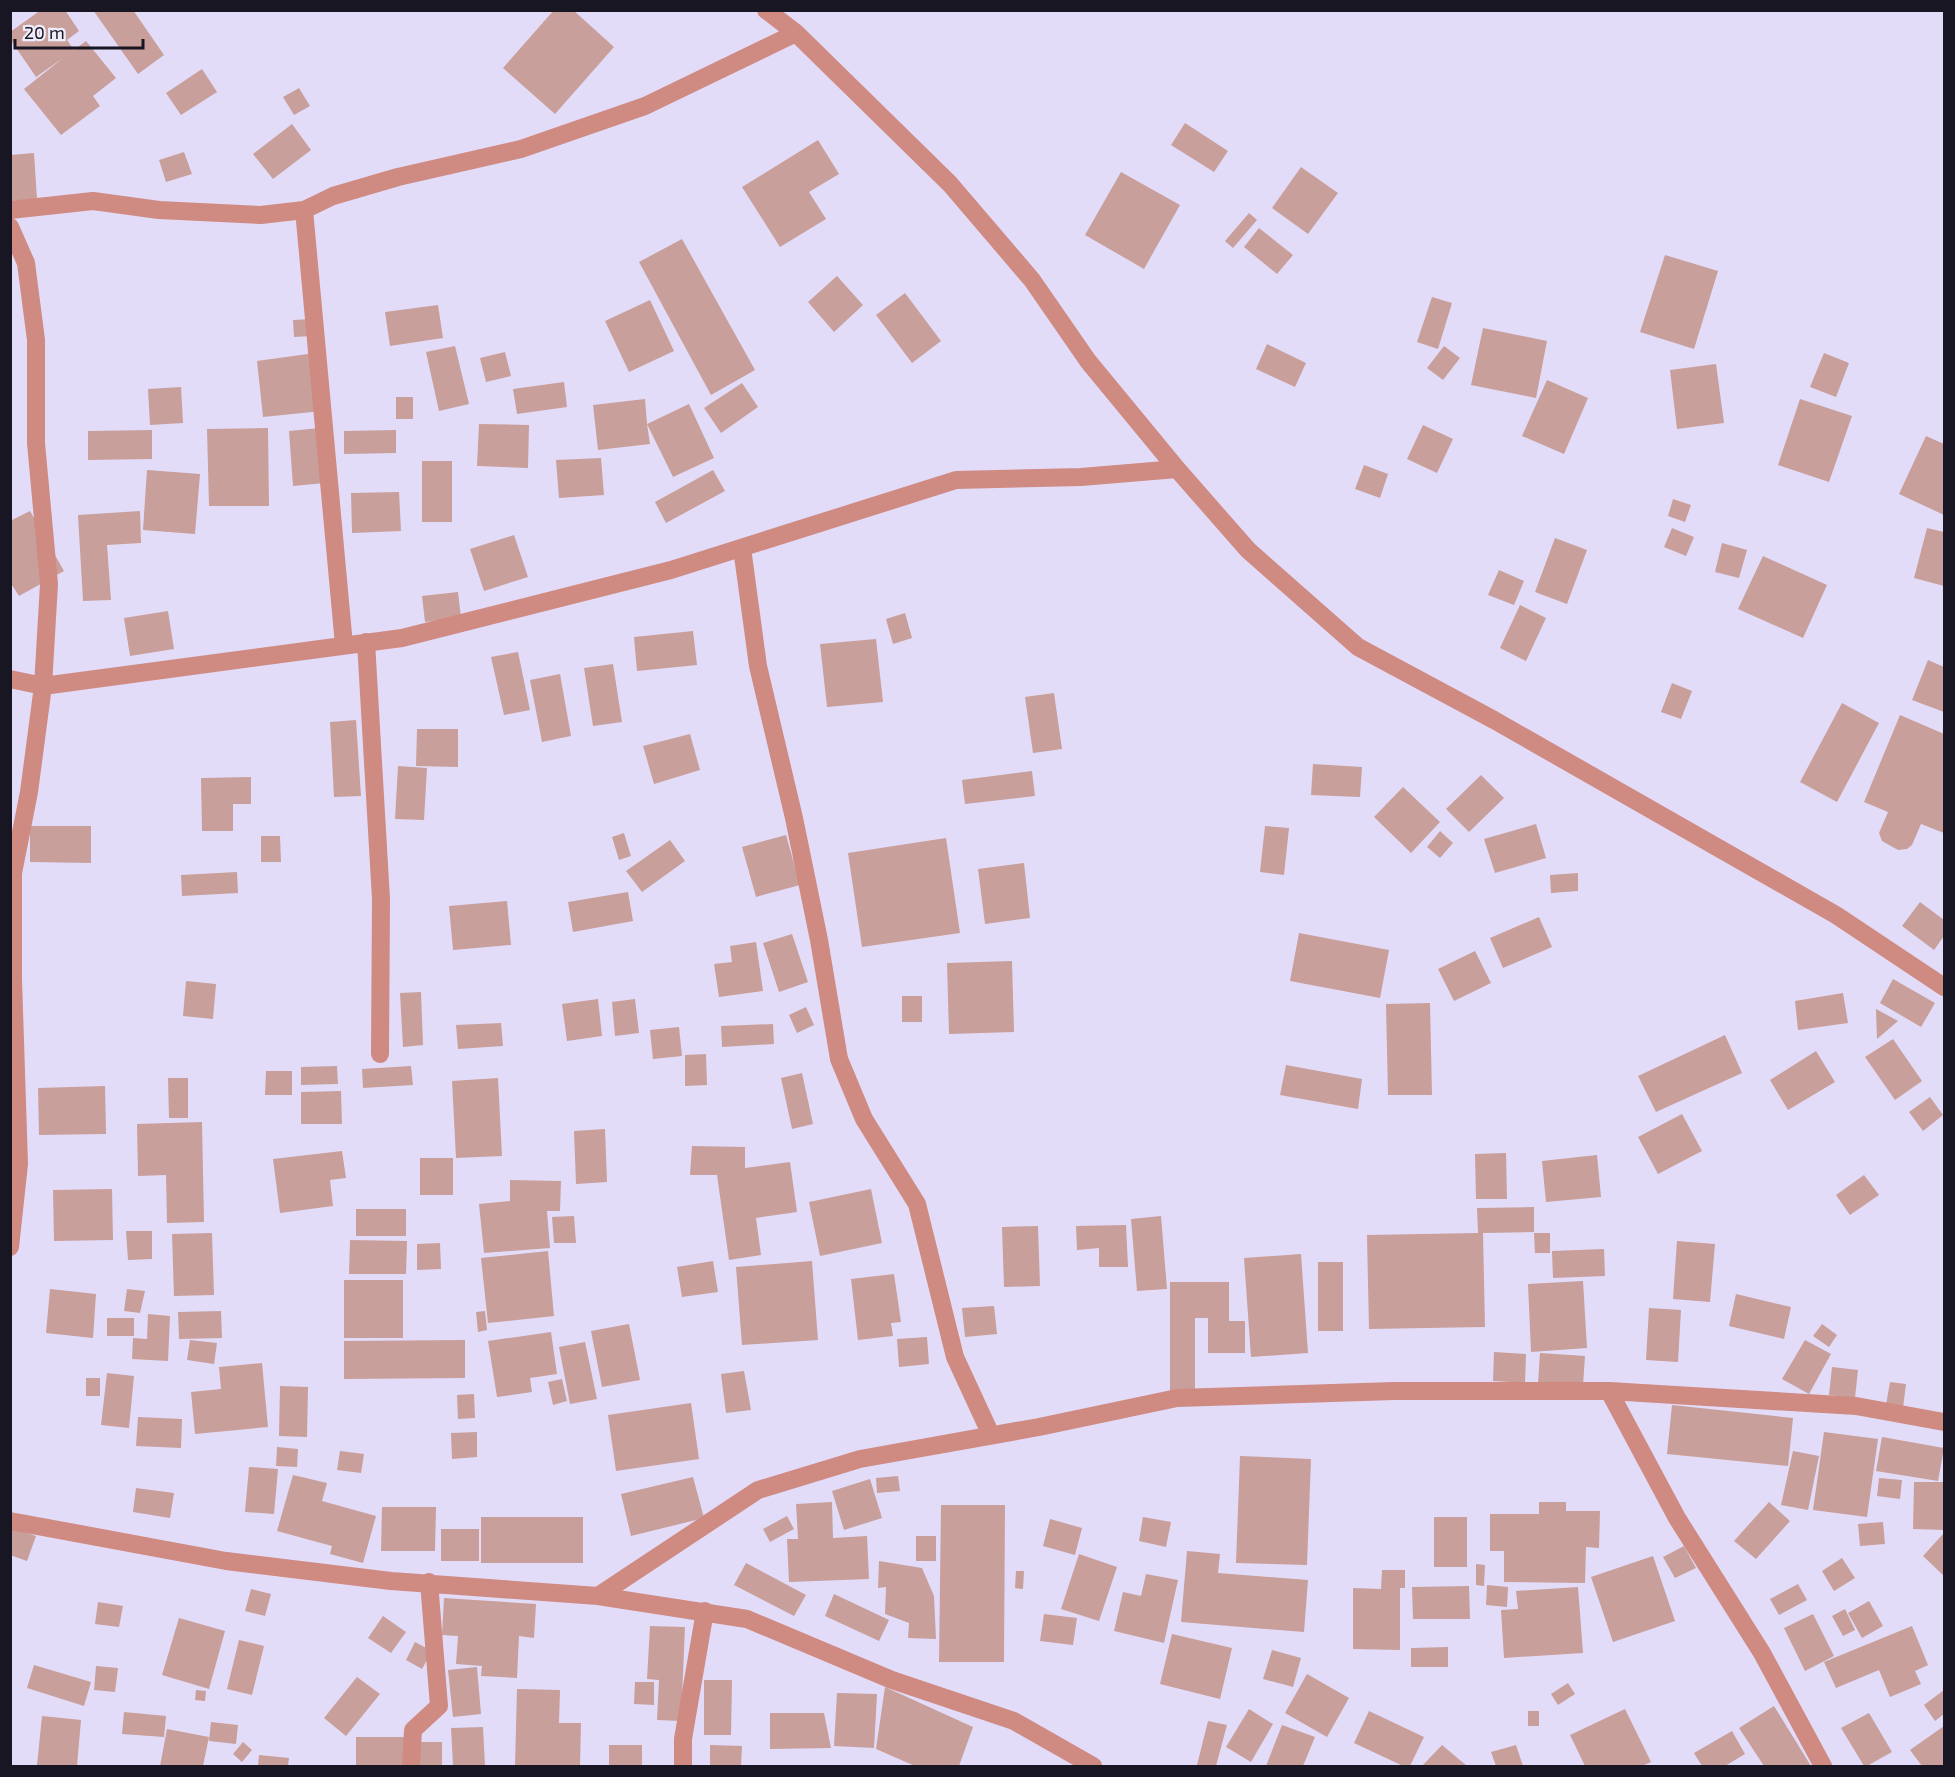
<svg xmlns="http://www.w3.org/2000/svg" width="1955" height="1777" font-family="'Exo 2',sans-serif">
  <style>
    .building { fill: #c89f9a }
    .lines { fill: none; stroke-linecap: round; stroke-linejoin: round }
    .minor { stroke: #cf8a82; stroke-width: 18 }
  </style>
  <rect width="100%" height="100%" fill="#e3dcf9"/>
  <path class="building" d="M41 10H65L79 31 67 40 74 50 86 41 116 78 93 96 100 106 61 135 24 89 63 58 36 77 10 39V32Z
    M93 10H133L164 55 138 74Z
    M554 10H573L614 47 555 114 503 68Z
    M202 69 217 92 181 115 166 93Z
    M299 88 310 106 294 115 283 97Z
    M1185 123 1228 151 1214 172 1171 145Z
    M292 124 311 150 273 179 253 154Z
    M818 140 839 174 809 192 826 219 780 247 742 187Z
    M184 152 192 174 166 182 159 160Z
    M34 153 37 199 10 201V155Z
    M1301 167 1338 193 1308 234 1272 208Z
    M1121 172 1180 205 1144 269 1085 235Z
    M1249 213 1257 220 1233 248 1225 241Z
    M1259 228 1293 255 1277 274 1244 247Z
    M682 239 755 370 711 395 639 262Z
    M1665 255 1718 271 1694 349 1640 332Z
    M837 276 863 305 834 332 808 302Z
    M905 293 941 341 912 363 876 315Z
    M1432 297 1452 303 1438 349 1417 342Z
    M650 300 674 351 629 372 605 321Z
    M438 305 443 338 390 346 385 312Z
    M311 319 312 336 294 337 293 320Z
    M1483 328 1547 341 1536 398 1471 385Z
    M1267 344 1306 363 1295 387 1256 369Z
    M455 346 469 404 439 411 426 352Z
    M1444 346 1460 358 1443 380 1427 368Z
    M505 352 511 376 486 382 480 358Z
    M315 353 322 411 263 417 257 361Z
    M1824 353 1849 363 1836 397 1810 387Z
    M1716 364 1724 423 1677 429 1670 370Z
    M1547 380 1588 398 1564 454 1522 436Z
    M564 382 567 407 517 414 513 389Z
    M742 383 758 407 721 433 704 408Z
    M181 387 183 423 150 425 148 389Z
    M396 397H413V419H396Z
    M645 399 647 424 689 404 714 458 673 477 647 424 650 444 598 450 593 405Z
    M1800 399 1852 416 1829 482 1778 465Z
    M479 424 529 425 528 468 477 466Z
    M1423 425 1453 439 1437 473 1407 459Z
    M268 428 269 506H209L207 429Z
    M320 428 325 483 293 486 289 431Z
    M152 430V459L88 460V431Z
    M396 430V453L344 454V431Z
    M1926 436 1944 444V515L1899 494Z
    M601 458 604 495 559 498 556 460Z
    M422 461H452V522H422Z
    M1364 465 1388 474 1380 498 1355 489Z
    M147 470 200 474 195 534 143 530Z
    M713 470 725 491 666 523 655 502Z
    M399 492 401 531 352 533 351 493Z
    M1673 499 1691 505 1685 522 1668 516Z
    M30 511 64 571 19 596 10 582V521Z
    M140 511 141 543 107 545 111 600 83 601 78 515Z
    M1672 528 1694 537 1686 556 1664 547Z
    M1927 528 1944 532V586L1914 578Z
    M514 535 528 577 484 591 470 549Z
    M1555 538 1587 550 1567 604 1535 592Z
    M1722 543 1747 550 1739 578 1715 572Z
    M1763 556 1827 585 1803 638 1738 609Z
    M1499 570 1524 581 1514 605 1488 595Z
    M458 592 461 617 425 622 422 596Z
    M1520 605 1546 618 1526 661 1500 648Z
    M168 611 174 649 130 656 124 618Z
    M905 613 912 638 893 644 886 619Z
    M693 631 697 665 637 671 634 637Z
    M876 639 883 702 827 707 820 644Z
    M518 652 530 710 504 715 491 657Z
    M1928 660 1944 667V712L1912 700Z
    M613 664 622 722 593 726 584 668Z
    M560 674 571 736 542 742 530 680Z
    M1672 683 1692 691 1681 719 1661 712Z
    M1054 693 1062 749 1033 753 1025 697Z
    M1842 703 1879 723 1837 802 1800 782Z
    M1900 715 1944 734V833L1921 824 1912 845 1907 849 1898 850 1882 841 1879 833 1888 812 1864 802Z
    M356 720 361 796 334 797 330 722Z
    M417 729H458V767L416 766Z
    M690 734 700 770 654 784 643 746Z
    M1313 764 1362 767 1360 797 1311 795Z
    M398 766 427 768 424 820 395 819Z
    M1032 771 1035 796 965 804 962 780Z
    M1481 775 1504 798 1469 832 1446 809Z
    M251 777V804H233V831H202L201 778Z
    M1403 787 1440 822 1411 853 1374 817Z
    M1536 824 1546 858 1495 873 1484 839Z
    M30 826H91V863L30 862Z
    M1265 826 1289 828 1284 875 1260 872Z
    M1440 831 1453 843 1440 858 1427 847Z
    M624 833 631 856 619 860 612 837Z
    M786 835 800 885 756 897 742 847Z
    M261 836H280L281 862H261Z
    M946 838 960 933 862 947 848 853Z
    M670 840 685 861 642 892 626 871Z
    M1024 863 1030 918 985 924 978 869Z
    M237 872 238 893 182 896 181 875Z
    M1578 873V891L1551 893 1550 875Z
    M628 892 633 921 573 932 568 902Z
    M507 901 511 945 453 950 449 906Z
    M1920 902 1944 920V936L1934 950 1902 926Z
    M1539 917 1552 947 1503 968 1490 938Z
    M1299 933 1389 950 1380 998 1290 981Z
    M792 934 808 982 779 992 763 943Z
    M756 942 763 991 719 997 714 964 732 962 730 946Z
    M1475 951 1491 983 1454 1001 1438 969Z
    M1012 961 1014 1032 949 1034 947 963Z
    M1893 979 1935 1003 1921 1027 1880 1003Z
    M186 981 216 984 213 1019 183 1016Z
    M421 992 423 1045 403 1047 400 993Z
    M1843 993 1848 1023 1798 1030 1795 1001Z
    M902 996H922V1022H902Z
    M598 999 602 1036 567 1041 562 1004Z
    M635 999 639 1033 615 1036 612 1002Z
    M1430 1003 1432 1095H1388L1386 1004Z
    M806 1007 814 1025 797 1033 789 1015Z
    M1876 1009 1898 1021 1877 1039Z
    M501 1023 503 1046 458 1049 456 1025Z
    M773 1024 774 1044 722 1047 721 1026Z
    M679 1027 682 1056 653 1059 650 1030Z
    M1725 1035 1742 1073 1656 1112 1638 1076Z
    M1893 1039 1922 1081 1895 1100 1865 1057Z
    M1816 1051 1835 1082 1788 1110 1770 1080Z
    M706 1054 707 1085 685 1086V1055Z
    M1286 1065 1362 1079 1358 1109 1280 1095Z
    M337 1066 338 1084 301 1085V1067Z
    M411 1066 413 1085 363 1088 362 1069Z
    M266 1071H292V1095H265Z
    M802 1073 813 1124 792 1129 781 1078Z
    M168 1078H188V1118H169Z
    M498 1078 502 1156 456 1158 452 1081Z
    M105 1086 106 1134 39 1135 38 1088Z
    M341 1091 342 1124H301V1092Z
    M1930 1097 1943 1115 1923 1131 1909 1112Z
    M1682 1114 1702 1151 1658 1174 1638 1137Z
    M202 1122 204 1222 167 1223 166 1175 138 1176 137 1124Z
    M605 1129 607 1182 576 1184 574 1131Z
    M692 1146 745 1147V1168L790 1162 797 1212 756 1218 761 1255 729 1260 717 1175H690Z
    M342 1151 346 1178 330 1180 333 1206 280 1213 273 1159Z
    M1506 1153 1507 1199H1476L1475 1154Z
    M1597 1155 1601 1197 1546 1202 1542 1161Z
    M420 1158H453V1195H420Z
    M1864 1175 1879 1195 1850 1215 1836 1195Z
    M510 1180 561 1181 560 1211H547L550 1248 484 1253 479 1204 510 1201Z
    M112 1189 113 1240 54 1241 53 1190Z
    M871 1189 882 1243 820 1256 809 1202Z
    M1534 1207V1232L1483 1233 1485 1327 1369 1329 1367 1235 1478 1233 1477 1208Z
    M356 1209H406V1236H356Z
    M574 1216 576 1243H554L552 1217Z
    M1161 1216 1167 1289 1137 1291 1131 1219Z
    M1126 1225 1128 1267H1099V1248L1077 1250 1076 1226Z
    M1038 1226 1040 1286 1004 1287 1002 1227Z
    M126 1231H152V1259L128 1260Z
    M212 1233 214 1295 174 1296 172 1234Z
    M1534 1233H1550V1253H1535Z
    M350 1240 407 1241 406 1274H349Z
    M1677 1241 1715 1244 1710 1302 1673 1299Z
    M440 1243 441 1269 417 1270V1244Z
    M1604 1249 1605 1276 1553 1278 1552 1251Z
    M548 1251 554 1316 488 1323 481 1258Z
    M1301 1254 1308 1353 1251 1357 1244 1258Z
    M713 1261 718 1292 682 1297 677 1267Z
    M812 1261 818 1340 742 1345 736 1267Z
    M1318 1262H1343V1331H1318Z
    M894 1274 901 1322 891 1323 893 1336 858 1340 851 1279Z
    M344 1280H403V1338H344Z
    M1583 1281 1587 1348 1531 1352 1528 1284Z
    M1170 1282H1229V1321H1245V1353H1208V1318H1195V1396H1170Z
    M50 1289 96 1294 93 1338 46 1333Z
    M127 1289 145 1291 140 1313 124 1311Z
    M1736 1294 1791 1307 1784 1339 1729 1326Z
    M994 1306 997 1334 965 1337 962 1308Z
    M1649 1308 1681 1310 1678 1362 1646 1360Z
    M221 1311 222 1338 179 1339 178 1312Z
    M485 1311 487 1330 478 1332 476 1312Z
    M148 1314 170 1316 168 1361 132 1359 133 1338 147 1339Z
    M107 1318H134V1336H107Z
    M629 1324 640 1380 602 1387 591 1331Z
    M1822 1324 1837 1335 1829 1347 1813 1336Z
    M551 1332 557 1374 530 1378 532 1392 497 1397 488 1341Z
    M927 1337 929 1364 899 1367 897 1339Z
    M190 1340 217 1343 214 1364 187 1360Z
    M465 1340V1378L344 1379V1341Z
    M1805 1340 1831 1354 1809 1394 1782 1379Z
    M585 1342 597 1399 570 1404 559 1347Z
    M1494 1352 1526 1354 1525 1383 1493 1381Z
    M1540 1353 1585 1356 1583 1386 1538 1383Z
    M262 1363 268 1427 195 1434 191 1392 221 1389 219 1367Z
    M1832 1367 1858 1370 1855 1398 1829 1395Z
    M744 1371 751 1410 726 1413 721 1374Z
    M107 1373 134 1376 129 1428 101 1425Z
    M86 1378H100V1396H86Z
    M562 1379 567 1401 553 1405 548 1382Z
    M1890 1382 1906 1384 1903 1408 1886 1405Z
    M280 1386 308 1387 307 1437 279 1436Z
    M474 1394 475 1418 458 1419 457 1395Z
    M691 1403 699 1459 616 1471 608 1415Z
    M1672 1405 1793 1418 1788 1466 1667 1454Z
    M138 1417 182 1419 181 1448 136 1446Z
    M477 1432V1457L452 1459 451 1433Z
    M1824 1432 1878 1439 1867 1517 1813 1510Z
    M1882 1437 1944 1448 1938 1481 1876 1471Z
    M277 1447 298 1449 297 1467 276 1466Z
    M340 1451 364 1454 361 1473 337 1470Z
    M1793 1451 1819 1456 1808 1510 1781 1505Z
    M1240 1456 1311 1459 1307 1565 1236 1563Z
    M249 1467 278 1469 274 1514 245 1512Z
    M293 1475 327 1483 322 1501 376 1516 363 1563 330 1554 332 1546 277 1531Z
    M898 1476 900 1491 877 1493 876 1478Z
    M693 1477 704 1518 631 1536 621 1494Z
    M1879 1478 1902 1480 1900 1499 1877 1496Z
    M870 1479 882 1518 844 1530 832 1491Z
    M1914 1482H1944V1530L1913 1529Z
    M136 1488 174 1493 170 1518 133 1512Z
    M832 1502 833 1538 867 1536 869 1579 789 1582 787 1539H798L796 1504Z
    M1539 1502H1566V1511H1600L1599 1548 1586 1547 1585 1583 1504 1582V1551H1490V1514H1539Z
    M1769 1502 1790 1521 1756 1559 1734 1541Z
    M941 1505H1005L1004 1662H939Z
    M382 1507H436L435 1551H381Z
    M787 1516 794 1529 770 1542 763 1529Z
    M481 1517H583V1563H481Z
    M1143 1517 1171 1522 1166 1547 1139 1541Z
    M1434 1517H1467V1567H1434Z
    M1050 1519 1082 1528 1075 1555 1043 1546Z
    M1883 1522 1885 1544 1860 1546 1858 1524Z
    M10 1527 36 1536 27 1561 10 1555Z
    M441 1529H479V1561H441Z
    M1943 1534 1944 1536V1576L1923 1556Z
    M916 1536H936V1561H916Z
    M1684 1546 1696 1568 1675 1578 1663 1557Z
    M1187 1551 1220 1554 1218 1573 1308 1580 1304 1632 1181 1622Z
    M1079 1554 1117 1567 1099 1621 1061 1609Z
    M1653 1556 1675 1621 1613 1642 1591 1577Z
    M1842 1558 1855 1578 1834 1591 1822 1571Z
    M879 1561 922 1568 934 1596 936 1639 908 1638 909 1623 885 1614 886 1587 878 1588Z
    M746 1563 806 1595 794 1616 734 1585Z
    M1476 1564 1485 1565 1484 1586 1476 1585Z
    M1382 1570H1405V1588H1400V1650L1353 1649V1588L1381 1589Z
    M1016 1571H1024L1023 1589 1015 1588Z
    M1146 1574 1178 1580 1164 1643 1114 1631 1123 1592 1141 1596Z
    M1798 1584 1807 1600 1779 1615 1770 1599Z
    M1487 1585 1508 1587 1507 1607 1486 1605Z
    M1469 1586 1470 1619H1413L1412 1587Z
    M1578 1587 1583 1653 1504 1658 1501 1610 1518 1609 1516 1591Z
    M251 1589 271 1594 265 1616 245 1611Z
    M834 1594 889 1620 879 1641 825 1616Z
    M444 1598 536 1604 534 1638 519 1636 517 1678 481 1676 482 1666 456 1664 458 1636 442 1635Z
    M1869 1601 1883 1626 1862 1638 1848 1613Z
    M98 1602 123 1606 119 1627 95 1624Z
    M1845 1609 1855 1630 1843 1636 1832 1616Z
    M1044 1614 1077 1618 1073 1645 1040 1641Z
    M1813 1614 1834 1656 1805 1671 1784 1628Z
    M383 1616 406 1632 391 1653 368 1638Z
    M179 1618 225 1631 209 1689 162 1675Z
    M650 1626 685 1627 681 1721 657 1720 659 1680 647 1679Z
    M1912 1626 1928 1665 1915 1671 1921 1684 1890 1697 1879 1670 1836 1688 1824 1662Z
    M1172 1634 1232 1648 1220 1699 1160 1684Z
    M239 1640 264 1646 252 1695 227 1689Z
    M415 1642 432 1651 422 1669 406 1660Z
    M1448 1647V1667H1411V1648Z
    M1272 1650 1301 1658 1293 1687 1263 1679Z
    M34 1665 91 1682 84 1706 27 1688Z
    M96 1666 118 1668 115 1692 94 1690Z
    M477 1667 481 1714 453 1717 448 1670Z
    M1307 1674 1349 1698 1327 1737 1285 1713Z
    M357 1677 380 1694 346 1736 324 1718Z
    M704 1680H732L731 1735H704Z
    M635 1682H654V1705L634 1704Z
    M1568 1683 1575 1694 1558 1705 1551 1694Z
    M885 1687 973 1727 959 1766H915L876 1749Z
    M517 1689 560 1690 559 1723H581L580 1766H515Z
    M196 1690 206 1691 205 1701 195 1700Z
    M1944 1690V1714L1935 1721 1924 1705Z
    M837 1693 877 1694 874 1748 834 1746Z
    M1774 1706 1811 1766H1764L1739 1728Z
    M1249 1709 1273 1724 1251 1762 1226 1747Z
    M1625 1709 1651 1762 1642 1766H1585L1570 1735Z
    M1369 1711 1424 1737 1410 1766H1403L1354 1743Z
    M1528 1711H1539V1726H1528Z
    M124 1712 166 1716 164 1737 122 1734Z
    M770 1713H824L831 1748 770 1749Z
    M1869 1713 1892 1752 1867 1766H1864L1841 1728Z
    M42 1716 81 1720 77 1766 37 1765Z
    M1208 1721 1227 1725 1216 1766 1197 1765Z
    M211 1722 238 1725 236 1744 209 1741Z
    M1282 1725 1315 1737 1303 1766H1266Z
    M1944 1726V1766H1922L1910 1750Z
    M483 1727 485 1766H453L451 1728Z
    M167 1729 209 1737 203 1766H160Z
    M1732 1731 1745 1754 1725 1766H1702L1694 1753Z
    M356 1737H409V1766H356Z
    M243 1742 252 1750 242 1762 233 1754Z
    M417 1742H442V1766H417Z
    M609 1745H642V1766H609Z
    M710 1745 742 1746 741 1766H710Z
    M1442 1745 1467 1766H1422Z
    M1516 1745 1523 1766H1496L1491 1752Z
    M259 1755 289 1758 288 1766H258Z"/>
  <g class="lines">
    <path class="minor" d="M766 10 796 33 950 184 1032 280 1088 361 1177 469 1248 550 1358 647 1494 720 1836 915 1944 987
      M10 210 93 201 159 210 261 215 304 210 333 196 398 177 521 149 645 106 796 33
      M304 210 344 645
      M10 227 26 263 36 340V443L49 584 43 686 10 679
      M742 548 758 666 794 818 819 940 839 1059 864 1119 917 1204 955 1357 991 1435
      M366 642 381 899 380 1054
      M10 1247 19 1164 13 979V873L29 792 43 686 402 638 671 570 956 480 1081 477 1177 469
      M1609 1391 1677 1518 1762 1653 1823 1766
      M10 1521 226 1561 391 1581 598 1596 747 1619 892 1680 1014 1721 1093 1766
      M598 1596 758 1490 860 1459 1039 1427 1177 1398 1394 1391H1609L1856 1406 1944 1422
      M411 1766 413 1730 439 1706 429 1582
      M683 1766V1739L705 1611"/>
  </g>
  <rect width="1955" height="1777" fill="none" stroke="#191623" stroke-width="24"/>
  <path d="M15 39v9h128v-9" fill="none" stroke="#191623" stroke-width="3"/>
  <text x="24" y="39" font-size="18" fill="#191623" stroke="#efecfb" stroke-width="4.5" paint-order="stroke">20 m</text>
</svg>
